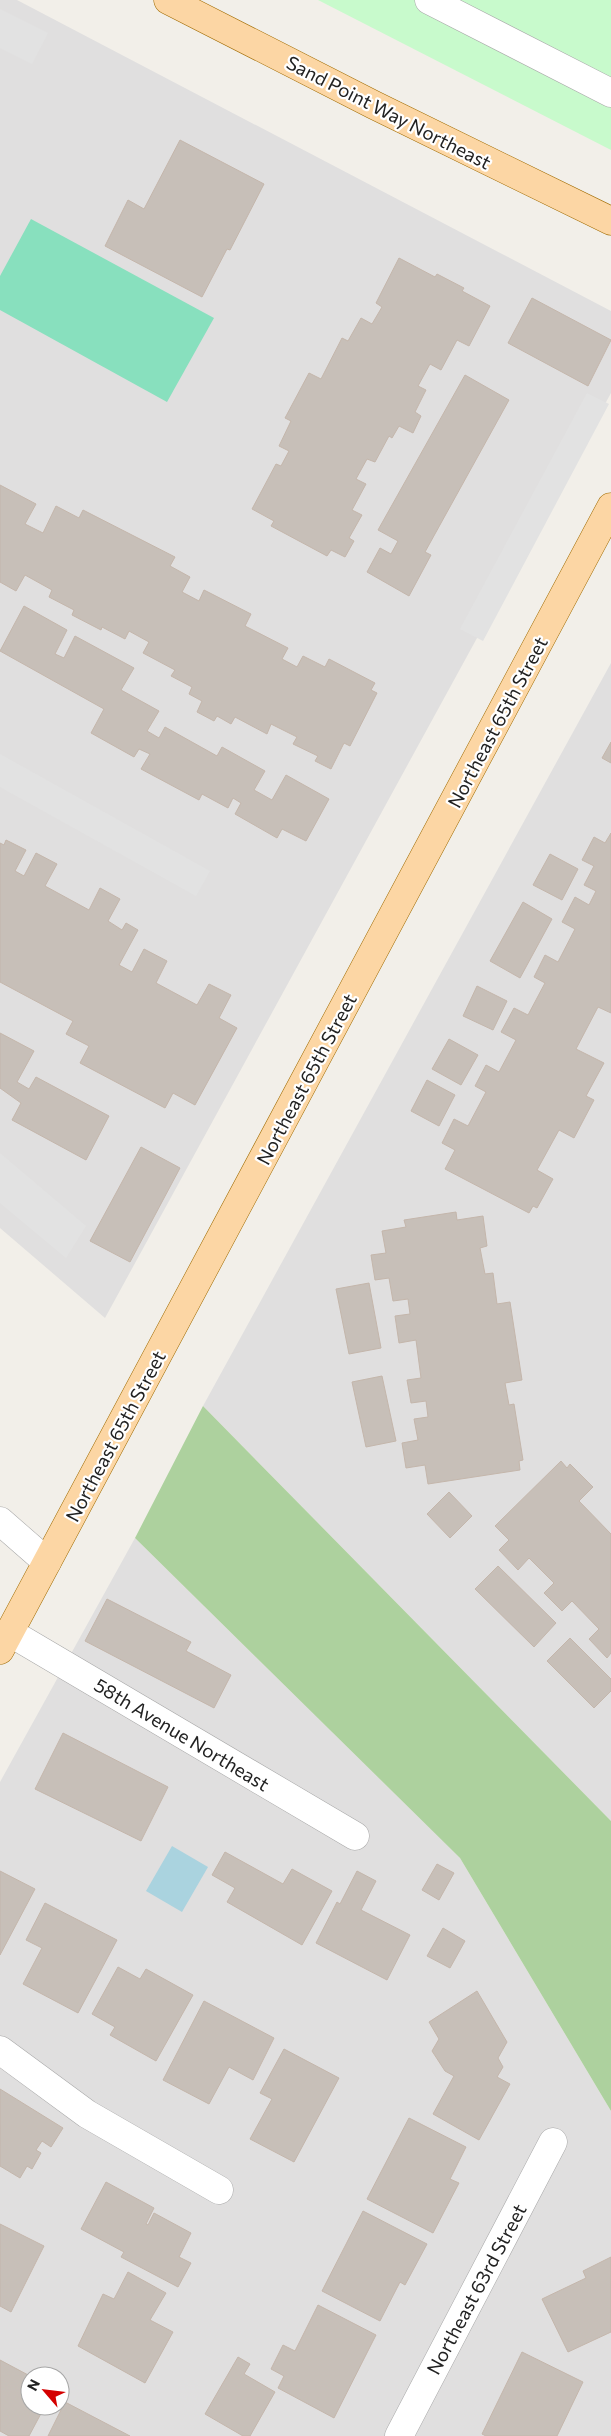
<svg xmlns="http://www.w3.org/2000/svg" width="611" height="2436" font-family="Commissioner,sans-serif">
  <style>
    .residential { fill: #e0dfdf; fill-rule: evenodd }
    .forest { fill: #add19e }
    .park { fill: #c8facc }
    .pitch { fill: #88e0be }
    .parking { fill: #e2e2e2 }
    .water { fill: #aad3df }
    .building { fill: #c7bfb8; stroke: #c4b6ab }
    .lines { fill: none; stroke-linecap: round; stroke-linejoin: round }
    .minor-casing { stroke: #a9a9a9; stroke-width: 29 }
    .major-casing { stroke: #a06b00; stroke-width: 29 }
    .minor { stroke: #fff; stroke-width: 28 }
    .major { stroke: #fcd6a4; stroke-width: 28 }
    .labels { text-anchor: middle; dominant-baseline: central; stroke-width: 4.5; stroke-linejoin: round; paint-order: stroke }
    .street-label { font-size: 19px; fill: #222; stroke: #fff }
  </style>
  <rect width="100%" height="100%" fill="#f2efe9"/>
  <path class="residential" d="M0 0H17L611 311V393L105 1318 0 1228Z
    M611 663V1821L203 1406Z
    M135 1538 460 1858 611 2111V2436H0V1782ZM30 2376H60V2406H30Z"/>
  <path class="forest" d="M203 1406 611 1821V2111L460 1858 135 1538Z"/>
  <path class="park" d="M318 0H611V150Z"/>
  <path class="pitch" d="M31 219 214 318 167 402 0 310V276Z"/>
  <path class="parking" d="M0 9 48 33 32 64 0 48Z
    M587 393 609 404 483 641 460 629Z
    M0 754 210 871 196 896 0 787Z
    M0 1153 86 1226 66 1258 0 1203Z"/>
  <path class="water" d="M172 1846 208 1867 182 1912 146 1891Z"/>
  <path class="building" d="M180 140 264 184 230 250 227 249 202 297 105 246 128 200 144 209Z
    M399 258 435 277 437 274 464 288 462 291 490 306 469 346 457 340 441 370 430 364 418 386 426 390 415 412 421 416 413 433 399 426 392 438 389 436 375 462 367 459 356 479 366 484 352 510 362 515 349 538 354 541 345 557 331 550 327 556 271 526 274 521 252 509 276 464 281 466 289 451 279 446 291 421 285 418 309 373 321 379 342 338 348 341 361 318 372 324 382 307 376 303Z
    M532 298 611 340 588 386 508 343Z
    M465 375 509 400 425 552 431 555 409 596 367 572 380 548 391 554 398 541 378 530Z
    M0 485 36 504 25 524 43 533 56 506 79 518 83 510 175 557 170 566 190 577 182 592 199 601 204 590 251 614 245 626 288 648 282 659 297 667 303 656 325 667 329 659 375 683 371 690 377 693 350 746 344 743 331 769 315 761 318 756 293 744 297 737 271 724 267 734 235 717 231 724 217 716 214 721 197 712 202 701 189 694 192 687 171 676 175 670 143 653 149 642 129 631 125 639 102 627 101 630 72 615 74 610 49 597 52 590 25 575 16 591 0 582Z
    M24 606 67 630 55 654 64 658 75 636 134 668 121 690 159 711 147 731 159 738 165 727 217 756 222 747 265 771 254 790 272 800 286 775 329 799 306 841 282 829 277 838 235 814 241 803 233 798 228 808 202 794 199 800 141 769 150 754 139 749 134 757 91 733 104 709 0 651Z
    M611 742V763L602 758Z
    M611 833V1013L598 1007 576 1049 604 1063 586 1096 594 1100 574 1138 559 1130 537 1170 553 1179 537 1208 533 1206 529 1213 445 1169 455 1150 442 1143 454 1119 468 1126 486 1092 475 1086 486 1065 499 1072 516 1040 501 1032 514 1008 528 1015 545 983 534 977 545 955 558 962 575 929 562 922 575 897 589 905 596 891 584 885 594 866 582 860 594 837 605 843Z
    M6 840 26 850 15 871 24 876 36 853 57 864 45 886 89 910 100 888 120 899 108 921 122 930 126 923 138 930 119 965 132 972 144 949 167 961 156 983 197 1005 209 984 231 995 219 1018 237 1028 195 1105 173 1093 165 1108 80 1063 89 1046 66 1034 73 1021 0 982V843L4 845Z
    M550 854 578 869 562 900 533 885Z
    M523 902 552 919 520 978 490 961Z
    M477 986 507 1001 493 1030 463 1016Z
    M0 1033 34 1051 17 1082 29 1089 36 1077 109 1116 86 1160 12 1120 21 1103 0 1088Z
    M449 1039 478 1055 461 1085 432 1069Z
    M427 1080 455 1095 439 1126 411 1111Z
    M141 1147 180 1168 130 1262 90 1241Z
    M456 1212 457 1220 483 1216 487 1246 480 1248 485 1274 493 1273 497 1304 510 1302 522 1380 505 1383 509 1405 514 1404 523 1460 519 1461 520 1470 428 1484 425 1465 406 1468 402 1443 418 1440 414 1419 428 1417 426 1401 411 1403 407 1380 421 1378 416 1340 399 1343 395 1316 410 1314 408 1299 393 1301 389 1278 375 1280 371 1255 386 1253 382 1231 406 1227 404 1220Z
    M369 1283 381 1348 349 1354 336 1289Z
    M382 1376 396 1441 366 1447 352 1382Z
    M561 1461 567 1468 570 1464 593 1487 579 1501 611 1534V1653L607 1658 589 1639 599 1629 572 1601 562 1611 544 1593 554 1583 529 1558 518 1570 499 1550 509 1540 495 1526Z
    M449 1492 472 1516 450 1538 427 1514Z
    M498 1566 556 1623 534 1647 475 1589Z
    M107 1599 191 1642 186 1651 231 1675 214 1708 85 1641Z
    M570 1638 611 1679V1691L594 1708 547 1661Z
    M63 1733 168 1787 141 1841 35 1789Z
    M225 1852 283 1884 292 1869 332 1891 302 1945 227 1902 235 1888 212 1875Z
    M437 1864 454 1873 439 1900 422 1890Z
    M0 1871 35 1889 0 1955Z
    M357 1871 376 1881 361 1910 410 1935 387 1980 316 1943 337 1902 340 1904Z
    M45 1903 117 1940 78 2013 23 1984 42 1948 26 1940Z
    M443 1928 465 1941 450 1968 427 1956Z
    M118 1967 140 1979 146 1969 193 1995 156 2061 110 2035 115 2027 92 2014Z
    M477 1991 507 2042 498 2058 503 2067 497 2077 510 2084 479 2140 433 2114 454 2076 445 2071 432 2051 439 2039 429 2022Z
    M204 2001 274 2038 253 2080 229 2067 209 2104 163 2080Z
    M284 2049 339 2078 294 2162 250 2139 272 2099 260 2093Z
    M0 2089 63 2128 51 2147 42 2141 36 2150 41 2153 32 2169 27 2166 20 2178 0 2166Z
    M409 2118 466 2147 450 2179 459 2183 433 2233 367 2199Z
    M106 2182 154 2208 146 2224 148 2225 154 2213 191 2233 179 2257 191 2263 178 2287 121 2257 124 2252 81 2229Z
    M363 2211 427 2244 405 2285 400 2282 380 2321 322 2291Z
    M0 2224 44 2246 11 2312 0 2306Z
    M611 2257V2332L568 2352 542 2299 586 2278 583 2271Z
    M128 2272 166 2293 150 2320 173 2332 145 2383 78 2346 103 2294 114 2299Z
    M318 2305 376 2335 334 2418 278 2388 284 2376 271 2369 283 2345 295 2351Z
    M522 2352 583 2382 557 2436H486L482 2434Z
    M238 2357 250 2364 244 2374 275 2392 250 2436H243L205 2414Z
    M0 2360 30 2376V2406H45L29 2436H9L0 2431Z
    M65 2402 130 2436H48Z"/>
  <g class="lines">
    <g class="minor-casing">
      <path id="minor" d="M429 0 611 93
        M0 1521 47 1562
        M9 1632 355 1836
        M0 2050 87 2114 219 2190
        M399 2436 553 2142"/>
    </g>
    <g class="major-casing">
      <path id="major" d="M168 0 374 105 611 221
        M0 1650 611 507"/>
    </g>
    <use href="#minor" class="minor"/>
    <use href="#major" class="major"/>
  </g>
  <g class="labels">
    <g class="street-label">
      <text transform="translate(389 112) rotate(27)">Sand Point Way Northeast</text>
      <text transform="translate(497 722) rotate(-62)">Northeast 65th Street</text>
      <text transform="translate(306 1079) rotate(-62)">Northeast 65th Street</text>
      <text transform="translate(115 1436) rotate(-62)">Northeast 65th Street</text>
      <text transform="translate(182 1734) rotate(31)">58th Avenue Northeast</text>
      <text transform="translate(476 2289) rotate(-62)">Northeast 63rd Street</text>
    </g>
  </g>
  <g transform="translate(45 2391) rotate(298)"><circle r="24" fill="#ffffff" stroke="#a7a7a7"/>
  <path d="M0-4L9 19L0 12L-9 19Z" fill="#d40000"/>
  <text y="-8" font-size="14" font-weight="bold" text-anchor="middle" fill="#222222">N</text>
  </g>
</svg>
